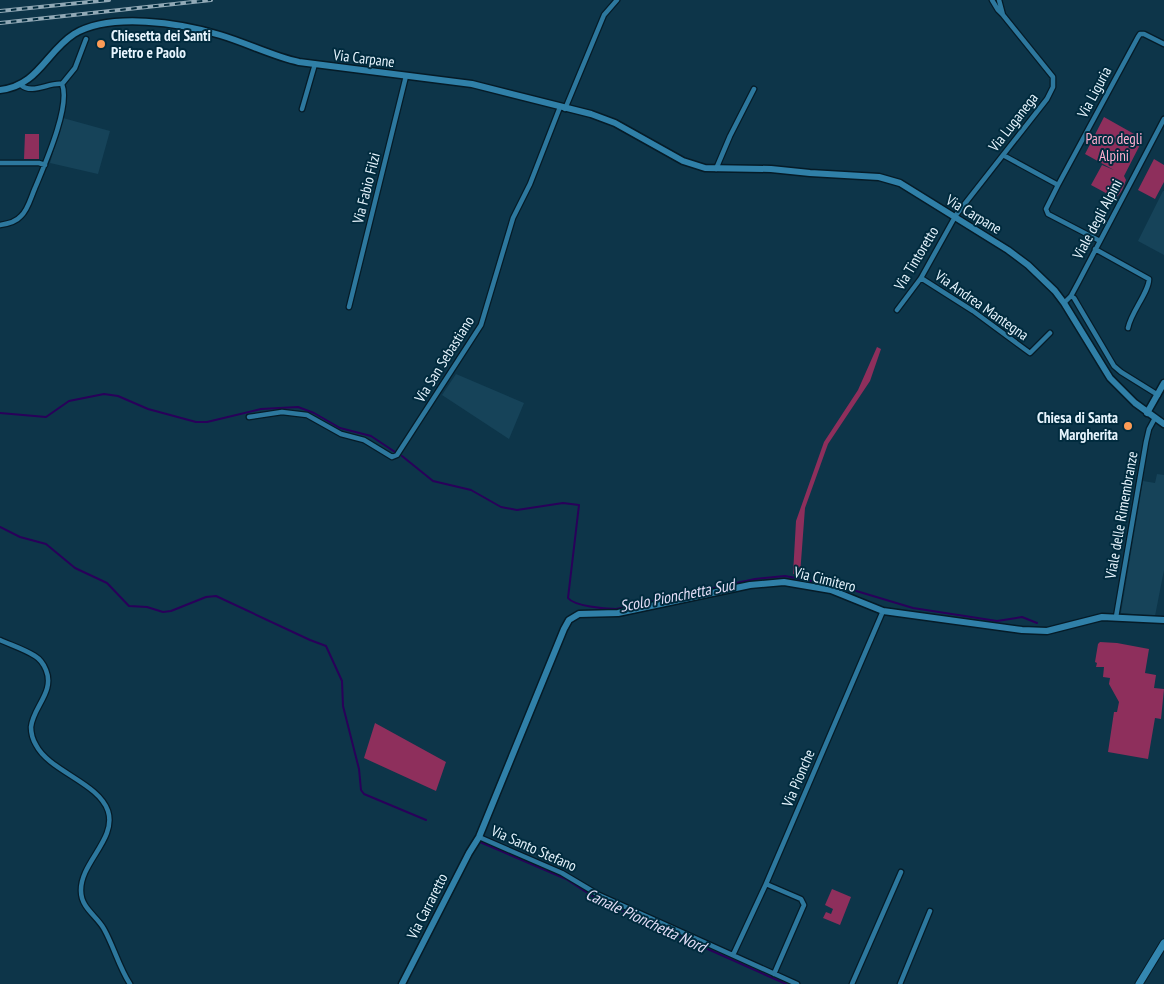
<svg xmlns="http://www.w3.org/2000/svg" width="1164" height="984" font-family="'PT Sans Narrow',sans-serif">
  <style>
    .built { fill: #164359 }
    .green { fill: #8e2f5c }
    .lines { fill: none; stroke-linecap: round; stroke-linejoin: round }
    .stream { stroke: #29005a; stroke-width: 2 }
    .street-casing { stroke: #051b27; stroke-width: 7 }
    .secondary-casing { stroke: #051b27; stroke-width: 9 }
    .primary-casing { stroke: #051b27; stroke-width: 9 }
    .street { stroke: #2d789e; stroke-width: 4.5 }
    .secondary { stroke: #3080a8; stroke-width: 6 }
    .primary { stroke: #3487b1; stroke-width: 7 }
    .rail-casing { stroke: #91a9b6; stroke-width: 4 }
    .rail { stroke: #012b3e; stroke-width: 2; stroke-dasharray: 5.5; stroke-linecap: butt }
    .poi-dot { fill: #fd9c56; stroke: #012b3e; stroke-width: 2 }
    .labels { text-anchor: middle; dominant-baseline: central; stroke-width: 4; stroke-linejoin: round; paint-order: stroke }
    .poi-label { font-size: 15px; font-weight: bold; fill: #e6f4fd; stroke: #012b3e; text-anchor: start }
    .street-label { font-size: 15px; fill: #e6f4fd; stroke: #012b3e }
    .park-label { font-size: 15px; fill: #ffaece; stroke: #012b3e }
    .water-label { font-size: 16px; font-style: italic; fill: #e3def7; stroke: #012b3e }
  </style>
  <rect width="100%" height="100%" fill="#0d3549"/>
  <path class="built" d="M63 118 110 131 98 174 50 163Z
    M1163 191H1164V255L1138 241Z
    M456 374 524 403 509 439 442 395Z
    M1157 474 1164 475V570L1155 616 1121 613 1143 481 1155 483Z"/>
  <path class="green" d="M1104 117 1143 139 1124 176 1126 180C1124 186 1121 195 1115 198L1091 185 1102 165 1114 170 1085 154Z
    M25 134H39V159H24Z
    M1154 159 1164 165V182L1155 199 1138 190Z
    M877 347 881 349 870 381 828 444 805 508 800 575 793 574 796 521 824 442 858 390Z
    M1100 642 1117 643 1149 649 1145 673 1156 675 1154 688 1164 689 1161 719 1155 718 1148 759 1108 752 1114 712H1117L1119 702 1109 684 1110 678 1103 677 1104 667H1096L1097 663 1095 662 1098 644Z
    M375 723 446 762 436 791 364 758Z
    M832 889 851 897 840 925 823 918 826 912 831 914 833 909 825 905Z"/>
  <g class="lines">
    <path class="stream" d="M0 413 46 417 69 401 104 394 118 396 148 409 196 422H207L261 409 298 407 314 413 340 428 371 436 395 452
      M402 456 433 481 471 490 501 507 517 510 563 503 579 505 568 598C574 606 605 609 616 609L755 579 785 576 843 587 913 608 997 621 1022 617 1037 623
      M0 527 20 537 46 544 75 568 107 583 129 606 147 607 163 612 171 611 206 597 216 596 310 640 326 646 342 681 343 706 359 769 361 790 364 794 426 820
      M480 842 566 879 600 901 786 984"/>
    <g class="street-casing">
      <path id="street" d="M992 0 998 10 1003 15
        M21 85C32 95 49 82 62 84L75 68 86 39
        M302 109 315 64
        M565 109 604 15 617 0
        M1003 155 1058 185 1046 209 1048 214 1100 241
        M0 163H39L45 165
        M716 169 730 136 754 89
        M1058 185 1138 37 1140 34H1144L1164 44
        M0 225C7 224 16 222 21 216 28 210 31 197 35 188 44 166 71 106 62 84
        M1095 249 1149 279C1149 292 1131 312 1128 328
        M921 278 973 311 1030 353 1050 333
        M1071 296 1074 298 1114 366 1121 372 1158 395
        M1064 303 1071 296 1078 283 1164 119
        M349 307 406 76
        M897 310 921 278 956 215 1047 99 1053 87V77L1003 15 999 0
        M249 417 282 412 307 415 341 434 364 440 392 457 397 455 481 325 513 218 530 184 560 107
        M1116 617 1146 442 1149 429 1155 418
        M0 640C11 645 24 649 35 656 40 659 44 665 46 670 55 692 33 707 31 727 31 734 33 740 36 745 49 771 99 783 108 811 117 839 80 863 81 891 81 908 97 916 104 929 114 947 119 967 130 984
        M479 837 562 873 599 895 797 984
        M766 884 801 899 804 905 774 974
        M733 955 766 884 883 611
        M852 984 901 872
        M900 984 930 911"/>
    </g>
    <g class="secondary-casing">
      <path id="secondary" d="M0 90C38 86 46 52 74 34 111 12 180 23 220 35 247 43 272 56 299 62L472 84 591 114 615 123 683 161 705 168 771 169 810 173 879 177 900 183 1008 250 1028 265 1055 291 1064 303 1110 378 1135 403 1164 424
        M1147 413 1164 383
        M402 984 469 853 479 837 564 629 569 620 579 614 618 613 750 585 784 582 831 590 883 611 1022 630 1047 631 1102 617 1164 620"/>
    </g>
    <g class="primary-casing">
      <path id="primary" d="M1139 984 1164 943"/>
    </g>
    <use href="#street" class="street"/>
    <use href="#secondary" class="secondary"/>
    <use href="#primary" class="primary"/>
    <g class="rail-casing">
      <path id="rail" d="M0 11 109 0
        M0 23 211 0"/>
    </g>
    <use href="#rail" class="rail"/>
  </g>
  <g class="poi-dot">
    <circle cx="101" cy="44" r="5"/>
    <circle cx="1128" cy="426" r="5"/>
  </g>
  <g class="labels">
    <g class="poi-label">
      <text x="111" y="35">Chiesetta dei Santi<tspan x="111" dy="17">Pietro e Paolo</tspan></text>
      <text x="1118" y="417" text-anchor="end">Chiesa di Santa<tspan x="1118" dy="17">Margherita</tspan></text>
    </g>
    <g class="street-label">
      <text transform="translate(364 58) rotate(7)">Via Carpane</text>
      <text transform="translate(1094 92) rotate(-62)">Via Liguria</text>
      <text transform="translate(1013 122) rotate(-52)">Via Luganega</text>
      <text transform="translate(366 188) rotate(-76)">Via Fabio Filzi</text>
      <text transform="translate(974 214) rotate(31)">Via Carpane</text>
      <text transform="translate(1097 219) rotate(-62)">Viale degli Alpini</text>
      <text transform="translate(916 258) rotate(-59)">Via Tintoretto</text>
      <text transform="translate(982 305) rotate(35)">Via Andrea Mantegna</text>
      <text transform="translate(444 359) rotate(-58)">Via San Sebastiano</text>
      <text transform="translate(1121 515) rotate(-80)">Viale delle Rimembranze</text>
      <text transform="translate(825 579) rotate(14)">Via Cimitero</text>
      <text transform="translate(798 778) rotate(-67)">Via Pionche</text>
      <text transform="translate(534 848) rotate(24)">Via Santo Stefano</text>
      <text transform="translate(427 906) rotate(-63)">Via Carraretto</text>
    </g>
    <g class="park-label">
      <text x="1114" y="138">Parco degli<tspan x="1114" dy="17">Alpini</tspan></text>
    </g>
    <g class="water-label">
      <text transform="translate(677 595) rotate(-11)">Scolo Pionchetta Sud</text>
      <text transform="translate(646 920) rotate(25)">Canale Pionchetta Nord</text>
    </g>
  </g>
</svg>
